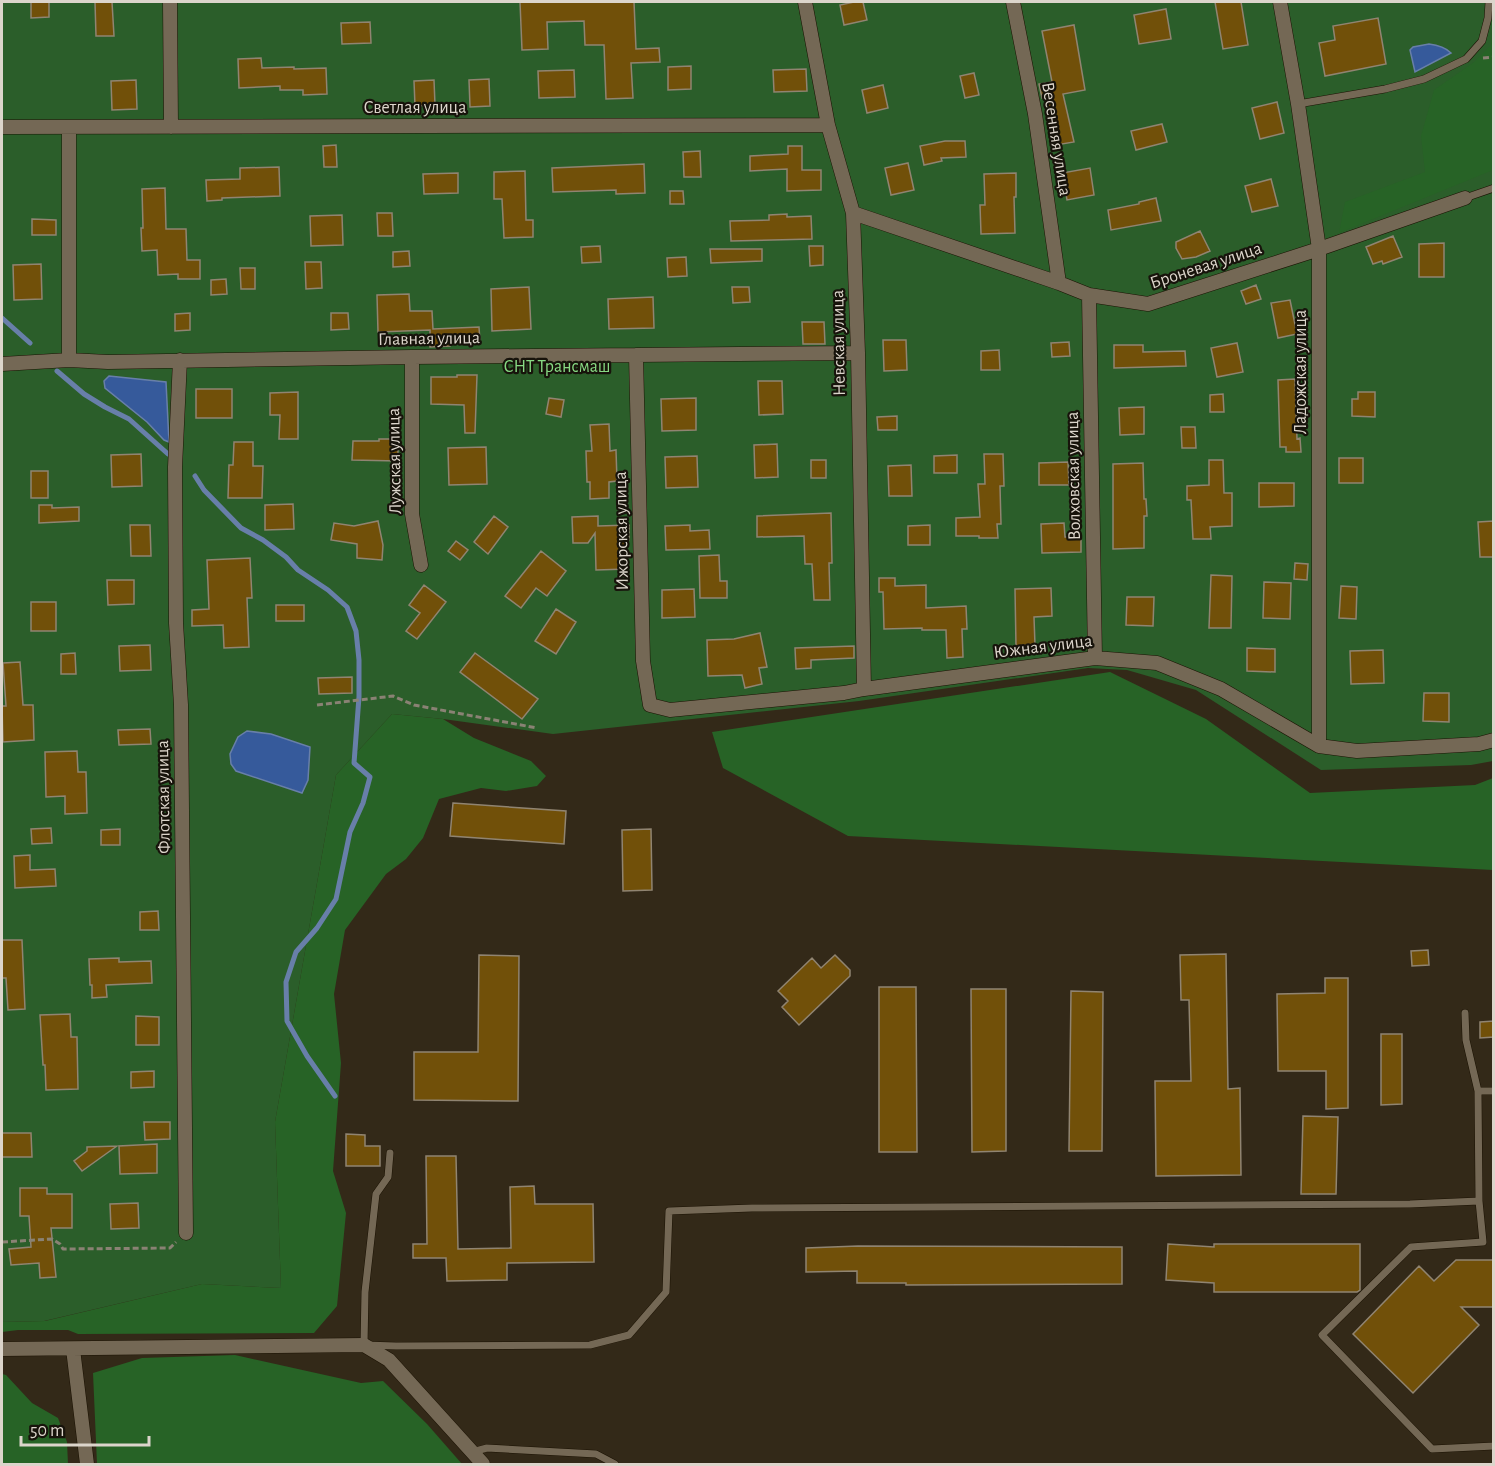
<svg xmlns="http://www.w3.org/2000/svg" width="1495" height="1466" font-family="'Alegreya Sans',sans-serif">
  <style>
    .green { fill: #2b5e2a }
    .forest { fill: #276326 }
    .water { fill: #365a9b; stroke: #687fa9; stroke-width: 1.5 }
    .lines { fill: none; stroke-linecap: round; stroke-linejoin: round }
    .stream { stroke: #687fa9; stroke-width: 5 }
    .building { fill: #715009; stroke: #908471; stroke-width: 1.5 }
    .lane-casing { stroke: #1b1203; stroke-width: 8 }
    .street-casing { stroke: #1b1203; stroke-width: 15 }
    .path { stroke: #8a8274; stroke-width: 3; stroke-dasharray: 6 3; stroke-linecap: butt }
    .lane { stroke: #746855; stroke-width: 7 }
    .street { stroke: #746855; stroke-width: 14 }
    .labels { text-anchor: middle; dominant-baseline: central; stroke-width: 4.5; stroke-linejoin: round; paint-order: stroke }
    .street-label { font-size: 18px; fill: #dcd5cb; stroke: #17130b }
    .park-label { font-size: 18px; fill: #87d983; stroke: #17130b }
  </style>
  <rect width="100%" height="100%" fill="#332918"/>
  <path class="green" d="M2 2H1493V761L1471 765 1321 770 1196 690 1127 670 1088 668 859 701 553 734 443 719 392 714 336 775 275 1122 281 1288 202 1284 44 1321 2 1322Z"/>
  <path class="forest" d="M1493 17V170L1339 233 1345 202 1425 172 1421 136 1434 90 1474 62 1491 45Z
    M1110 672 1206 719 1310 793 1475 785 1493 778V870L848 836 723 768 712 732Z
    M392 714 443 719 474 738 531 761 546 776 537 786 506 791 481 788 439 799 423 838 406 859 386 874 345 930 334 994 341 1063 333 1171 346 1213 337 1306 314 1333 78 1334 68 1330H18L2 1332V1322L45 1321 202 1284 281 1288 275 1122 336 775Z
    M235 1355 361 1383 383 1381 427 1424 462 1464H97L93 1373 142 1358Z
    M2 1374 6 1375 32 1403 58 1418 67 1442 68 1464H2Z"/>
  <path class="water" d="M1429 44C1438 45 1445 47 1451 53L1415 72 1410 50 1413 47Z
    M109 376 166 382 169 442 164 440 147 422 105 388 104 381Z
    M247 731 271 734 310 747 308 780 302 793 236 771 231 764 230 754 238 737Z"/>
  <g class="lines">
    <path class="stream" d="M2 318 30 343
      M57 371 84 394 105 407 129 419 168 454
      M195 476 204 490 241 528 263 540 286 557 298 570 328 590 347 607 356 631 359 660V697L354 763 370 777 363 803 350 832 336 899 317 928 296 952 286 982 287 1021 307 1056 335 1096"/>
  </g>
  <path class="building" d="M31 2H49V17L31 18Z
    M95 2H112L114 36H96Z
    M520 2H634L636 49 659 48 660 62 631 63 633 98 606 99 604 45H585L584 21 547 22 548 49 522 50Z
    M854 2H863L867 20 844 25 840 5Z
    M1215 2H1241L1248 45 1223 49Z
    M1166 9 1171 39 1139 44 1134 15Z
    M1378 18 1386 64 1325 76 1319 43 1335 40 1333 26Z
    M370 22 371 43 342 44 341 23Z
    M1074 25 1085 90 1063 94 1074 142 1056 145 1046 98H1042L1039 84 1052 82 1042 31Z
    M261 58 262 68 294 67V69L326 68 327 94 303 95V90H280V86L239 88 238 59Z
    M691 66V89L668 90V67Z
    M806 69 807 91 774 92 773 70Z
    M574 70 575 97 539 98 538 71Z
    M974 73 979 95 965 98 960 76Z
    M489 79 490 106 470 107 469 80Z
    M136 80 137 109 112 110 111 81Z
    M434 80 435 105 415 106 414 81Z
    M883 85 888 108 867 113 862 90Z
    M1277 102 1284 133 1260 139 1252 108Z
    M1162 124 1167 142 1136 150 1131 131Z
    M945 141H965L966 157 941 158 942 161 924 165 920 146Z
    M336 145 337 167H324L323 146Z
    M788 146H802V170H821V190L787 191V169L750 171V156L788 154Z
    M700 151 701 177H684L683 152Z
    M908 163 914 190 891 195 885 168Z
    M644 164 645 193 616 194V190L553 192 552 168Z
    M279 167 280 196 222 198V200L207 201 206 180 240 179V168Z
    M1090 168 1094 195 1067 200 1062 173Z
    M525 171 526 220H533V237L504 238 502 199H494V172Z
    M458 173V193L424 194 423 174Z
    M1016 173V197H1014L1015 233 981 234 980 205H985L984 174Z
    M1271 179 1278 206 1252 212 1245 186Z
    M165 188 166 229H186L187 260H200V279H178V274L158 275 157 250 142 251 141 228H143L142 189Z
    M670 191H683L684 204H670Z
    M1156 198 1161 221 1111 230 1108 210 1139 204V202Z
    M377 213H392L393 236H378Z
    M787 214V217L811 216 812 239 731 241 730 221 769 220V215Z
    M342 215 343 245 311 246 310 216Z
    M32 219 56 220V235H32Z
    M1200 231 1210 251 1196 257 1182 259 1176 248V242Z
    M1393 236 1402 257 1383 264 1382 261 1373 264 1366 247Z
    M1444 243V277H1419V244Z
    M600 246 601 262 582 263 581 247Z
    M809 246H823V265L810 266Z
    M710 249H762V261L711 263Z
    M409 251 410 266 393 267V252Z
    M686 257 687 276 668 277 667 258Z
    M305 262H321L322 288 306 289Z
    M41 264 42 299 14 300 13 265Z
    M240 268H255V289H241Z
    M226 279 227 294 211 295V280Z
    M1256 285 1261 299 1246 304 1241 291Z
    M529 287 531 329 492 331 491 289Z
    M732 287H749L750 302 733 303Z
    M409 294 410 311H432L433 329 479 327 480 342 450 344V346L430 347V330L378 332 377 295Z
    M653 297 654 328 609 329 608 299Z
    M1290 300 1297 334 1278 338 1271 303Z
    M190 313V330L175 331V314Z
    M331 313H348L349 329 331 330Z
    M802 322H824L825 344H803Z
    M883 340H906L907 370 884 371Z
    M1069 342 1070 356 1052 357 1051 343Z
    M1237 343 1243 372 1217 377 1211 348Z
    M1114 345H1143V352L1185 351 1186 366 1114 368Z
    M999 350 1000 370H981V351Z
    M457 375H477L475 433H465L464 405 431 404V377H457Z
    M1295 379 1297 439 1300 438 1301 452H1286V447H1280L1278 380Z
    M758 381H782L783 414 759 415Z
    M196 389H232V418H196Z
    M298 392V439H279L280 415H270V393Z
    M1358 392H1375V417L1352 416V399H1358Z
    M1223 394 1224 412H1210V395Z
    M549 398 564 400 561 417 546 414Z
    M696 398V430L662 431 661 399Z
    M1144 407V434L1120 435 1119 408Z
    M897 416V430H878L877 417Z
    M609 424 610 451 616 450 617 481 609 482V498L590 499V482H587L586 451H592L590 425Z
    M1181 427H1195L1196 448H1182Z
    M379 439H398V461L352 460 353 441H379Z
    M234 442H253V466H263L262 498H228L229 465H233Z
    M777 444 778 477 755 478 754 445Z
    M486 447 487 484 449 485 448 448Z
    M141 454 142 486 112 487 111 455Z
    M984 454H1003L1004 486H1000L1001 524H997L998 538H979V536H956V518L980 517 978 484H985Z
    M957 455V473H934V456Z
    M697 456 698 487 666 488 665 457Z
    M1339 458H1363V483H1339Z
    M811 460H826V478H811Z
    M1209 460H1223L1224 493H1232V526L1210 527 1211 539H1193L1191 500H1187V486L1209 485Z
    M1068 462 1069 485H1039V463Z
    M1143 463 1144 499H1146L1147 516H1144V548L1113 549V464Z
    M911 465 912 496H889L888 466Z
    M31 471H48V498H31Z
    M1259 483H1294V506L1259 507Z
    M293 504 294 529 265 530V505Z
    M39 505H52V508L79 507V521L39 523Z
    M831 513 832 563H829L830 600H814L812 564H805L804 536 757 537V516Z
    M494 516 508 527 488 554 474 542Z
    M598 516V526L629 525V540H626L627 569 596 570 595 533 588 543H573L572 517Z
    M378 521 383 545 382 560 357 558V544L331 540 334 523 354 526Z
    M1494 521V557H1480L1478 522Z
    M1064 523 1065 537H1081V552L1042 553 1041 524Z
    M130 525H150L151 556H131Z
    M690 525V531L709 530 710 549 666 550 665 526Z
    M930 525V545H908V526Z
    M456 541 468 550 460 560 448 551Z
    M541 551 566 571 547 596 536 588 521 608 505 596Z
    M719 555 720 581H727V598H700L699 556Z
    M250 558 252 598H247L249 647 224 648 223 625 192 626V610L209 609 207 560Z
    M1295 563 1308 564 1307 580 1294 579Z
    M1211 575 1232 576 1231 628H1209Z
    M879 578H895V586L926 585V608L966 606 967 629H962L963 657 947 658 946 630H922V628L884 629 883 592H879Z
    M107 580H134V604L108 605Z
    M1264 582 1291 583 1290 619 1263 618Z
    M424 585 446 602 417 639 406 631 420 613 409 605Z
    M1341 586 1357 587 1356 619 1339 618Z
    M1051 588 1052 616 1034 617 1035 645 1016 646 1015 589Z
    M694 589 695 617 662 618V590Z
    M1127 597H1154L1153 626 1126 625Z
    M31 602H56V631H31Z
    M276 605H304V621H276Z
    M556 609 576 622 556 654 535 641Z
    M760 633 767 667 759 668 762 684 745 688 742 675 708 676 707 640 734 639Z
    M150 645 151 670 120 671 119 646Z
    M854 646V658L811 660V668L796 669 795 648Z
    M1247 648 1275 649V672L1247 671Z
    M1383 650 1384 683 1351 684 1350 651Z
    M75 653 76 674H61V654Z
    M475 653 538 699 522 719 460 672Z
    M20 662 23 705H33L34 740 3 742 2 706H6L3 663Z
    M352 677V693L319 694 318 678Z
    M1424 693H1449V722L1423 721Z
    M150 729 151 744 119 745 118 730Z
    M77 751 78 772H86L87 813 65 814V796L46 797 45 752Z
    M453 803 566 811 564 844 450 836Z
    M51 828 52 843 32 844 31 829Z
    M120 829V845H101V830Z
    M651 829 652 890 623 891 622 830Z
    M30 855V870L55 869 56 886 15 888 14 856Z
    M158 911 159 930H140V912Z
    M2 940H22L25 1009 8 1010 6 978H2Z
    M1428 950 1429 965 1412 966 1411 951Z
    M1226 954 1228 1089 1240 1088 1241 1175 1156 1176 1155 1081H1191L1189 1000H1181L1180 955Z
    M479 955 519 956 518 1101 414 1100V1052H478Z
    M835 955 850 970V976L799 1025 782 1007 788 1001 778 991 812 958 821 968Z
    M119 958V962L151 961 152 983 106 985 107 997 92 998V985H90L89 959Z
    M1325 978H1348V1108L1326 1109V1071H1278L1277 994 1325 993Z
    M879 987H916L917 1152H879Z
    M971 989H1006V1151L972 1152Z
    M1071 991 1103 992 1102 1151H1069Z
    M70 1014 71 1037H77L78 1089 46 1090 45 1065H43L40 1015Z
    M136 1016 159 1017V1045H136Z
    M1494 1021V1037L1480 1038V1022Z
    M1381 1034H1402V1104L1381 1105Z
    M154 1071V1087L131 1088V1072Z
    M1303 1116 1338 1117 1336 1194H1301Z
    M144 1122H170V1139L145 1140Z
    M2 1133H31L32 1157H2Z
    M346 1134 365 1135V1146H380V1166H346Z
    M157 1144V1173L120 1174 119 1146Z
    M117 1146 82 1171 74 1161 87 1151V1147Z
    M426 1156H456L458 1249 511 1248 510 1187 534 1186 535 1204H593L594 1262 507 1263V1280L447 1281 446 1258H413V1244H427Z
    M20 1188H47V1194H72V1228H51L56 1277 40 1278 39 1263 11 1265 9 1249 31 1247 29 1216H20Z
    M138 1203 139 1228 111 1229 110 1204Z
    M1168 1244 1214 1247V1244H1360V1290L1357 1292H1214V1283L1166 1280Z
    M858 1246 1122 1247V1284L906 1285V1283H857V1271L806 1272V1248Z
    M1456 1260H1494V1307H1461L1479 1325 1413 1393 1353 1334 1419 1266 1434 1281Z"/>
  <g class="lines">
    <g class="lane-casing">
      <path id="lane" d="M1298 104 1385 89 1424 79 1466 59 1482 41 1488 18 1489 2
        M1465 198 1494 188
        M1465 1013 1466 1040 1478 1091
        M1494 1091H1478L1479 1201 1483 1242 1411 1247 1322 1335 1432 1449 1494 1446
        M390 1153 388 1177 376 1194 365 1292 364 1345 396 1346 590 1345 629 1335 666 1292 669 1211 752 1208 1410 1204 1479 1201
        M472 1452 487 1448 596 1454 615 1464"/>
    </g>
    <g class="street-casing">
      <path id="street" d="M170 2 171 127
        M805 2 828 125 853 213 858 353 864 689
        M1013 2 1035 114 1059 283
        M1280 2 1298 104 1319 249V746
        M2 127 828 125
        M69 127V360
        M853 213 1059 283 1089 295 1148 304 1319 249 1465 198
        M1089 295 1095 658
        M636 355 643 661 650 705 670 710 844 693 864 689 1095 658 1157 663 1221 689 1319 746 1357 751 1479 744 1494 740
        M412 357V514L421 565
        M180 360 175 467 176 623 181 705 186 1233
        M2 364 69 360 108 362 412 357 858 353
        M2 1349 364 1345 389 1360 483 1464
        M73 1349 87 1464"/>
    </g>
    <path class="path" d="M1483 58 1494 57
      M317 705 393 696 414 705 537 728
      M2 1242 52 1239 60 1244 63 1249 170 1248 176 1242"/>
    <use href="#lane" class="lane"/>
    <use href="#street" class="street"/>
  </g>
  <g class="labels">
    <g class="street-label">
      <text x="415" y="108">Светлая улица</text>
      <text transform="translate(1056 139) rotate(81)">Весенняя улица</text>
      <text transform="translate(1206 266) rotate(-18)">Броневая улица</text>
      <text transform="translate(429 339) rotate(-1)">Главная улица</text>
      <text transform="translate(839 343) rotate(-91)">Невская улица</text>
      <text transform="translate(1301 372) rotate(-90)">Ладожская улица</text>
      <text transform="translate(395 461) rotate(-91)">Лужская улица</text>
      <text transform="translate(1074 476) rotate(-91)">Волховская улица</text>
      <text transform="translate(622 531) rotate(-91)">Ижорская улица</text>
      <text transform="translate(1043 647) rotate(-7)">Южная улица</text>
      <text transform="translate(164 797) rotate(-91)">Флотская улица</text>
    </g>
    <g class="park-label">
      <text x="557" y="367">СНТ Трансмаш</text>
    </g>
  </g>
  <rect width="1495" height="1466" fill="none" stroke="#dcd5cb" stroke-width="6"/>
  <path d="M21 1436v9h128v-9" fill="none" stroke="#dcd5cb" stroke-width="3"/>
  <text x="30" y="1436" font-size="18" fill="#dcd5cb" stroke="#17130b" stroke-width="4.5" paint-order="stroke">50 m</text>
</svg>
